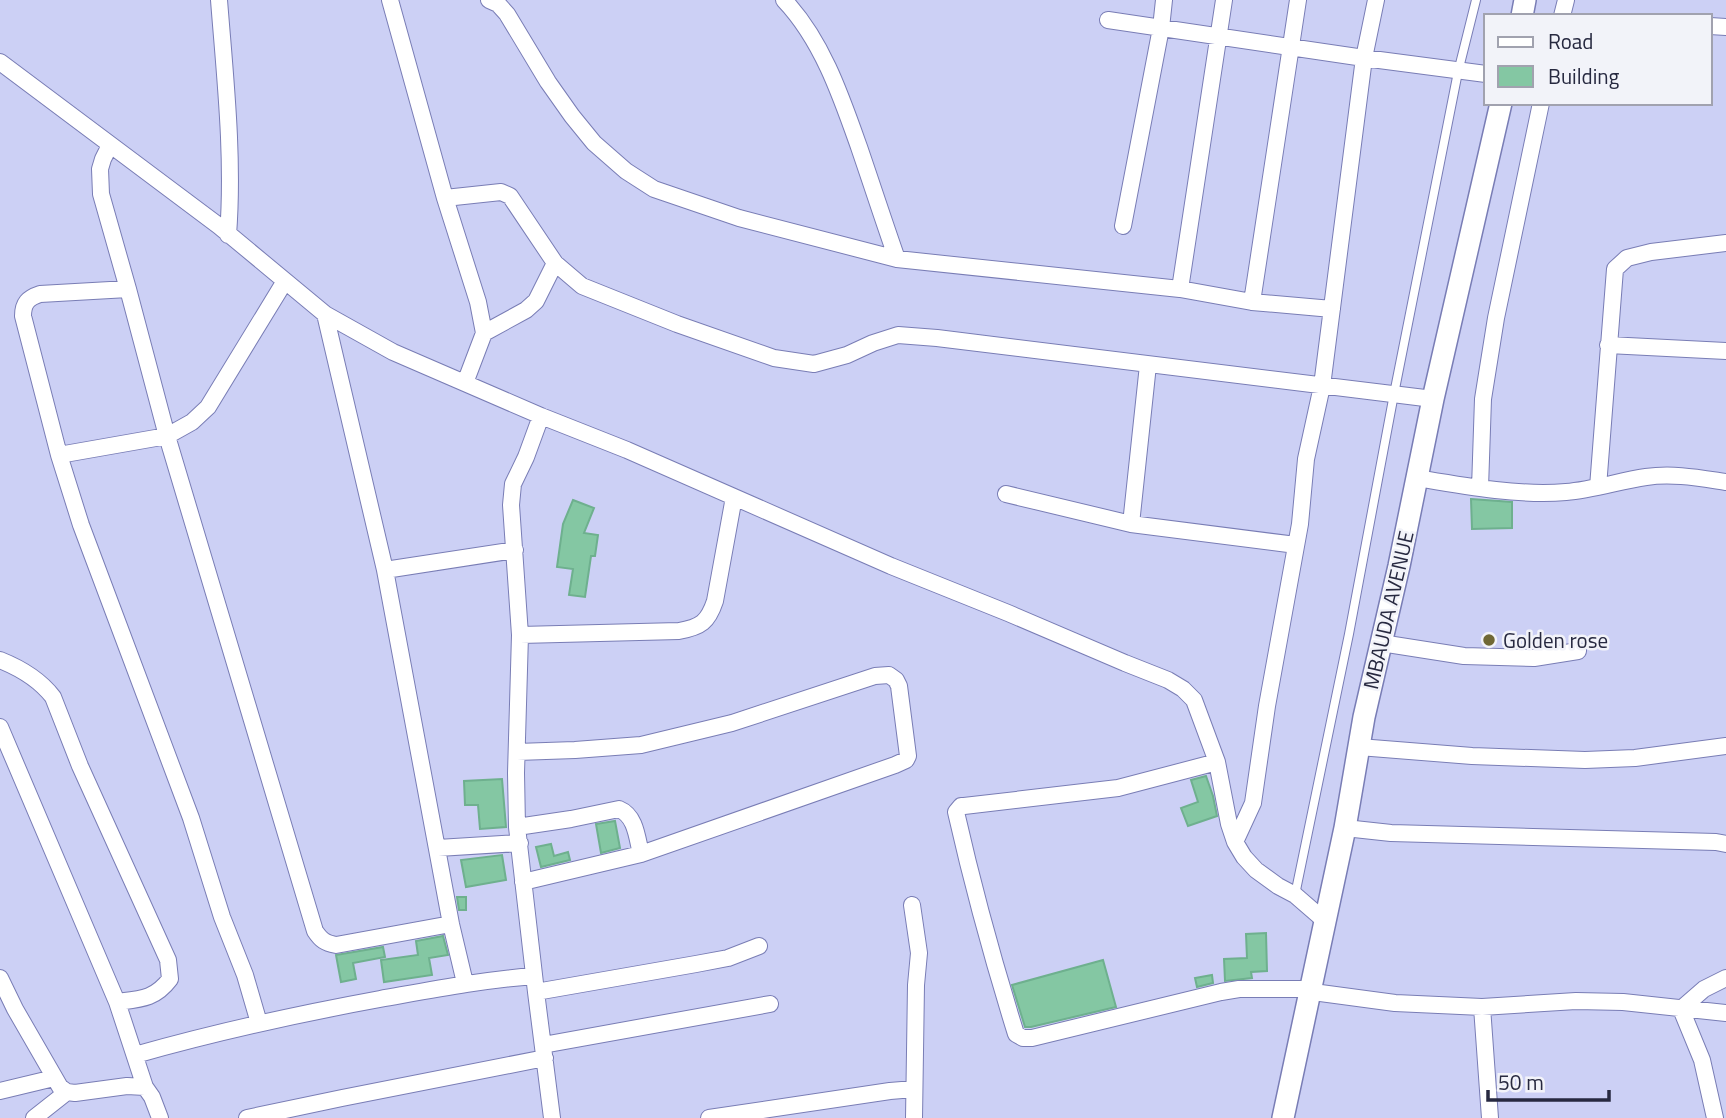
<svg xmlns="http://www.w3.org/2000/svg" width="1726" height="1118" font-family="'Titillium Web',sans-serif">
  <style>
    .building { fill: #84c7a3; stroke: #6eb08e; stroke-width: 2 }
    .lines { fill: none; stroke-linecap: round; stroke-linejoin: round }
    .service-casing { stroke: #797db5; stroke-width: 10 }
    .minor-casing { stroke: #797db5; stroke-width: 18 }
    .tertiary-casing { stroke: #797db5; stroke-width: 24 }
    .service { stroke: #fff; stroke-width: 8 }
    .minor { stroke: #fff; stroke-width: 16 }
    .tertiary { stroke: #fff; stroke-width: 21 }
    .poi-dot { fill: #706835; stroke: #f2f3f9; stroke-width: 2.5 }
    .labels { text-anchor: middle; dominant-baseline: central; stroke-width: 5; stroke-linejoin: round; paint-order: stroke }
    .street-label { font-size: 21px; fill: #272940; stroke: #f2f3f9 }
    .poi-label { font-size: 21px; fill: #272940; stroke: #f2f3f9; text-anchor: start }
  </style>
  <rect width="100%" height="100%" fill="#ccd0f5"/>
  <path class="building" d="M1471 499 1512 502V528L1472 529Z
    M573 500 594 508 584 533 598 535 595 556H591L585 597 569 595 573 569 557 567 563 524Z
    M1206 776 1213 796 1217 816 1188 826 1181 808 1198 802 1191 780Z
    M502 779 506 827 480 829 478 805H465L464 781Z
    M615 821 620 848 601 853 596 824Z
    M551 844 554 856 568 852 570 860 541 867 536 847Z
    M502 855 506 880 466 887 461 860Z
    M457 897H466V910H459Z
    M1266 933 1267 971 1251 972 1252 978 1225 981 1224 959 1247 958 1246 934Z
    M443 936 448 955 429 958 432 975 384 982 381 960 418 955 416 941Z
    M383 947 385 957 353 963 356 979 341 982 336 955Z
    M1103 960 1116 1007 1031 1027H1025L1012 985Z
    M1212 975 1213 983 1197 987 1195 978Z"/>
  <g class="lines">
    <g class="service-casing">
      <path id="service" d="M1295 895 1349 634 1394 394 1458 72 1476 0"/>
    </g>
    <g class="minor-casing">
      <path id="minor" d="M219 0C225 77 234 157 228 235
        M390 0 445 198 478 302 484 333 465 383
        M489 0 498 4 507 14 548 82 572 116 594 143 626 171 654 189 739 218 897 259 1180 289 1252 302 1332 309
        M784 0C822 40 841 96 859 147 872 185 884 222 897 259
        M1562 16 1566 0
        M1108 20 1364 58 1486 74
        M1710 26 1726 27
        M0 62 219 226 325 314 393 352 541 416 627 450 891 566 1008 613 1125 663 1168 680 1183 689 1194 700 1217 762 1229 824 1235 842 1244 857 1256 870 1278 886 1295 895 1325 921
        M110 145 103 159 100 169 101 194 128 289 167 436 315 931C321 940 325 943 336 945L451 924
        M445 198 501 192 510 196 555 263 582 286 677 324 774 358 814 364 847 355 873 343 898 335 937 338 1433 399
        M1123 226 1161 28 1164 0
        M128 289 40 294C28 298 23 303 23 316L59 455 81 525 191 818 222 917 245 975 259 1023
        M1180 289 1224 0
        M1252 302 1298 0
        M325 314 385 570 451 924 465 983
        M484 333 526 310 536 301 555 263
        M1608 345 1726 351
        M541 416 526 457 513 484 511 505 520 635 516 773 517 827 536 992 552 1118
        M59 455 167 436 192 422 208 407 285 281
        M1417 478C1464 486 1518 496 1566 492 1593 490 1619 481 1646 477 1673 473 1699 478 1726 482
        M1598 487 1615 269 1627 258 1651 252 1726 243
        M1480 488 1483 399 1496 318 1541 103
        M1006 494 1131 524 1296 545
        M1131 524 1148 365
        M385 570 515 550
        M520 635 679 631C701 627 708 622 715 601L734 497
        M1381 643 1464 656 1534 658 1578 651
        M0 660C20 668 40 680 53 697L80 766 168 960 170 979C155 999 141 999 117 1002
        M0 727 117 1002 145 1087
        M1359 747 1472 756 1585 760 1635 758 1726 746
        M517 752 575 750 641 745 732 723 875 676 889 675 896 680 899 686 908 756 906 760 895 765 641 854 523 882
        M1217 762 1118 788 964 806H961L956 812C973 887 993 960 1016 1034L1023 1038H1032L1221 992 1239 989H1310L1313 992 1395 1003 1482 1007 1576 1001 1623 1002 1726 1013
        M517 827 571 819 619 809C636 816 637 838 641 854
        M1345 828 1391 833 1716 842 1726 844
        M1235 842 1253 803 1267 706 1300 524 1306 459 1322 386 1364 58 1376 0
        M438 848 520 843
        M912 905 919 953 916 985 914 1118
        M0 978 15 1009 60 1087 67 1092 75 1093 127 1086 145 1087 152 1097 160 1118
        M536 992 696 964 728 958 759 946
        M1482 1007 1490 1118
        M543 1045 770 1004
        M135 1055C216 1032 298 1014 380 999 431 990 482 980 534 976
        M0 1091 54 1078
        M34 1118 67 1092
        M247 1118 342 1098 545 1058
        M709 1118 890 1091 914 1089
        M1715 1118 1702 1060 1681 1009 1704 989 1726 978"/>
    </g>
    <g class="tertiary-casing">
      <path id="tertiary" d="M1522 16 1525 0
        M1283 1118 1345 828 1364 717 1399 566 1433 399 1501 103"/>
    </g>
    <use href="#service" class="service"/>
    <use href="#minor" class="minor"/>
    <use href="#tertiary" class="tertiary"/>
  </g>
  <circle class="poi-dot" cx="1489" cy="640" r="7"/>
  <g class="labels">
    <g class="street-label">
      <text transform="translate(1388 610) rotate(-77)">MBAUDA AVENUE</text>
    </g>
    <g class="poi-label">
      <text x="1503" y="640">Golden rose</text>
    </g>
  </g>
  <rect x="1484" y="14" width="228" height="91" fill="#f2f3f9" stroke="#a1a2af" stroke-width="2"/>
  <rect x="1498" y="37" width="35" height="10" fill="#ffffff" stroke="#a1a2af" stroke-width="2"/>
  <text x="1548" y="49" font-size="21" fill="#272940">Road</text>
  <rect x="1498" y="66" width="35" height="21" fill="#84c7a3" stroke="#a1a2af" stroke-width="2"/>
  <text x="1548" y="84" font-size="21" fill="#272940">Building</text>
  <path d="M1488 1090v10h121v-10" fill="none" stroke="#272940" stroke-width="3.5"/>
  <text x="1498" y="1090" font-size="21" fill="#272940" stroke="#f2f3f9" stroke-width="5" paint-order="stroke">50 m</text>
</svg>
